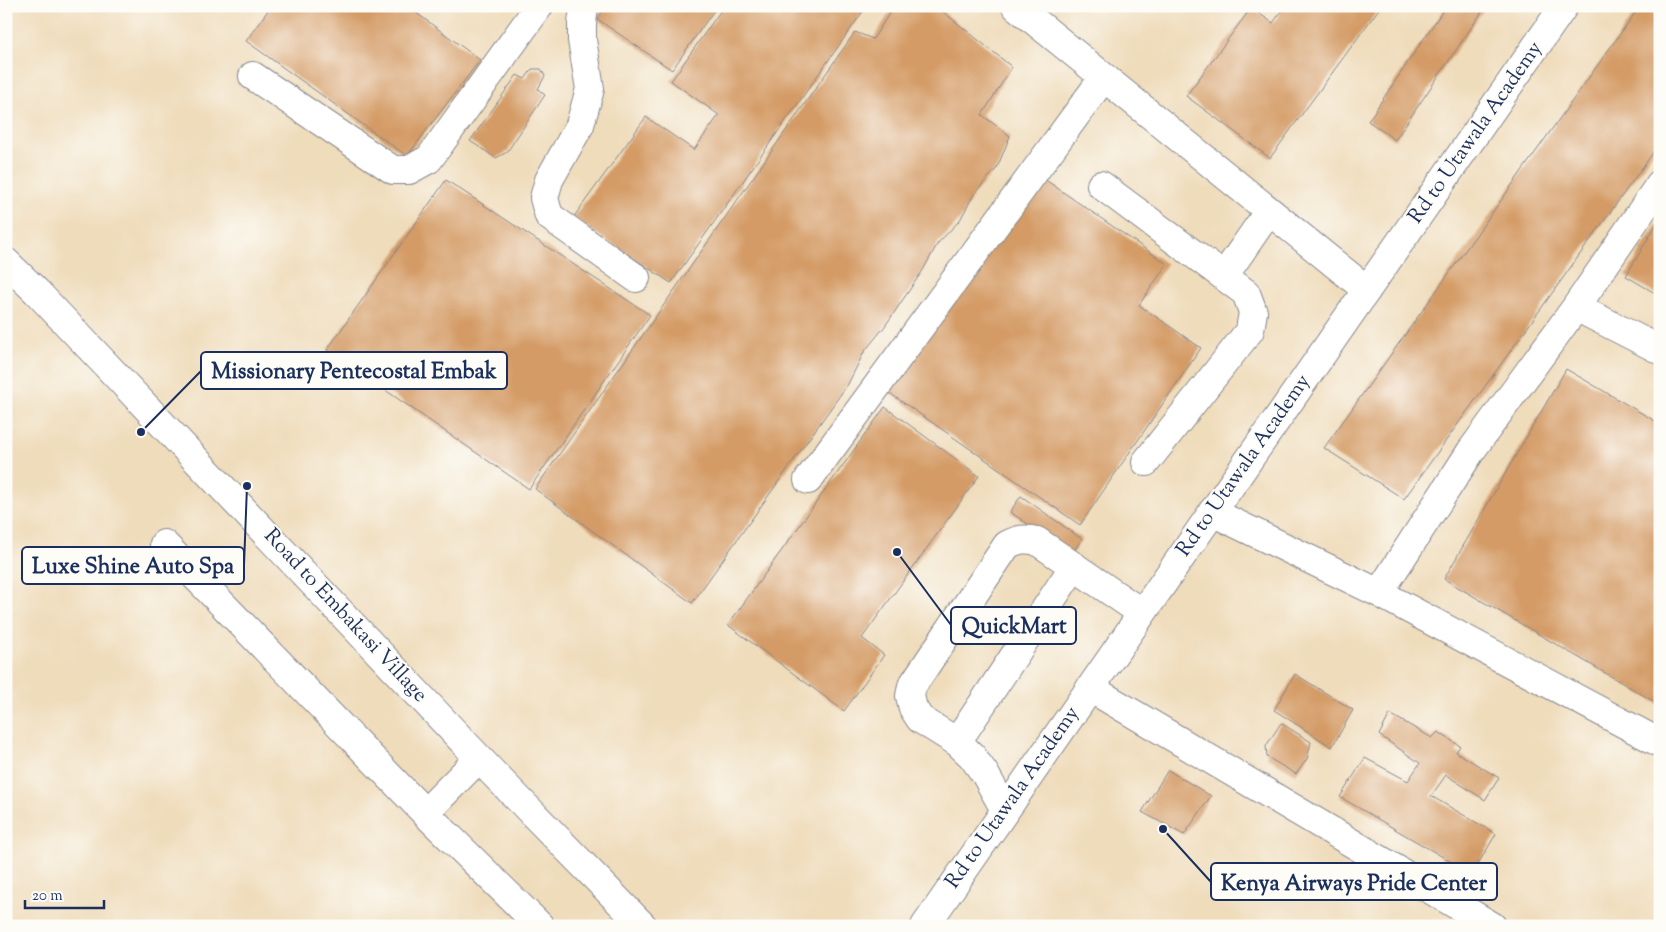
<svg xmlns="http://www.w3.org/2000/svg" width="1666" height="932" font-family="'Sorts Mill Goudy',serif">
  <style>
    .building { fill: #d49b66 }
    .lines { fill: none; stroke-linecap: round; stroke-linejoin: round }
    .minor-casing { stroke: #85868c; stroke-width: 30 }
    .minor { stroke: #fff; stroke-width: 28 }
    .labels { text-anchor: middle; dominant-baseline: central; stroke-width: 4; stroke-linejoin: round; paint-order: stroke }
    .street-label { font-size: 21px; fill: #1b2f5e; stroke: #fdfcf7 }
    .leader { fill: none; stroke: #1b2f5e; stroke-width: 2 }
    .callout-dot { fill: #1b2f5e; stroke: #fdfcf7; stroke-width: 2 }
    .callout { fill: #fdfcf7; stroke: #1b2f5e; stroke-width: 2 }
    .callout-label { font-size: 22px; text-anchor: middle; font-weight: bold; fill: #1b2f5e }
  </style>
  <rect width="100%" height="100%" fill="#fdfcf7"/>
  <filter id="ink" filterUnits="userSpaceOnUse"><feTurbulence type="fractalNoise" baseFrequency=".02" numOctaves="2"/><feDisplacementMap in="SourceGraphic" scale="10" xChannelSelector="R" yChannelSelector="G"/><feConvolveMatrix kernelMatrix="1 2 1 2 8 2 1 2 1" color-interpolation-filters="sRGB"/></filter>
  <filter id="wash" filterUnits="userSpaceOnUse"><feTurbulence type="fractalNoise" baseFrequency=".0096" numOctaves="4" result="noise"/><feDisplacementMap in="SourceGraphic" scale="20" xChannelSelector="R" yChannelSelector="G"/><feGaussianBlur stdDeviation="1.12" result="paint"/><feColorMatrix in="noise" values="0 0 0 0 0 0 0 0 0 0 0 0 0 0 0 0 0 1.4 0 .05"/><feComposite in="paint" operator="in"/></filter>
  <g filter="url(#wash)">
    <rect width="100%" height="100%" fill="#efdcbb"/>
    <g id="blocks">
      <path class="building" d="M271 6H407L480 60 407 156 246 41Z
        M606 6H717L672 70 597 19Z
        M724 6H860L864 10 671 283 573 218 646 117 694 150 719 115 671 81Z
        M894 6H936L1012 67 982 115 1010 136 997 168 974 194 960 220 938 243 923 270 885 326 864 352 848 384 692 603 535 489 855 32 873 39Z
        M1285 6H1381L1270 158 1186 96 1251 8 1273 23Z
        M1446 6H1486L1395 140 1368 121Z
        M1640 6H1660V143L1404 499 1324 448Z
        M532 69H541L545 76 538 89 545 95 507 152 496 158 470 141 517 75 525 79Z
        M1037 174 1167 264 1139 305 1201 348 1080 525 888 392Z
        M446 180 650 315 529 489 327 350Z
        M1660 218V296L1626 276Z
        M1566 369 1660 424V705L1444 579Z
        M885 407 979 476 862 638 884 655 844 711 728 625Z
        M1021 496 1082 539 1072 554 1010 512Z
        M1295 674 1353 710 1332 747 1274 710Z
        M1390 714 1432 738 1438 732 1460 746 1456 752 1499 778 1485 800 1446 775 1431 796 1496 834 1472 874 1340 797 1365 758 1408 781 1420 763 1379 735Z
        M1281 723 1311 742 1307 759 1296 774 1267 757 1266 746Z
        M1168 770 1211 796 1184 835 1142 812Z"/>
    </g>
  </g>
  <g filter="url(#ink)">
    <use href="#blocks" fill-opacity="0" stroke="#85868c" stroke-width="1"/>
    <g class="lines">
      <g class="minor-casing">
        <path id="minor" d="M584 6 582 24V40L590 89 580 125 549 180 544 198 549 216 636 278
          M1016 6 1367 290
          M253 76 393 170H409L429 159 539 6
          M1101 185 1246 293 1253 312 1250 330 1146 462
          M6 262 37 292 493 773 643 926
          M1224 276 1269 211
          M1576 307 1660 350
          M808 480 1104 77
          M1212 512 1379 593 1660 743
          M164 544 425 813 540 926
          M1379 593 1471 451 1576 307 1660 184
          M1090 688 1492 926
          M957 742 1074 566
          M1005 810 985 774 972 756 957 742 920 719 913 708 910 696 912 686 1007 545C1018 539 1025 538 1037 541L1142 613
          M425 813 479 758
          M925 926 1564 6"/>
      </g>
      <use href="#minor" class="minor"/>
    </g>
  </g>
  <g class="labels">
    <g class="street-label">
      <text transform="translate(1476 133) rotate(-55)">Rd to Utawala Academy</text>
      <text transform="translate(1244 466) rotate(-55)">Rd to Utawala Academy</text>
      <text transform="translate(345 616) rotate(47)">Road to Embakasi Village</text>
      <text transform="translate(1013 798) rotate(-55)">Rd to Utawala Academy</text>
    </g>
  </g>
  <path class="leader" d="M141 432L201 371M247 486L244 565M897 552L951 625M1163 829L1211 882"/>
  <g class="callout-dot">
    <circle cx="141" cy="432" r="5"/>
    <circle cx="247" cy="486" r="5"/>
    <circle cx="897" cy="552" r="5"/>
    <circle cx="1163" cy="829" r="5"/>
  </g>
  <g class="callout">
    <rect x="201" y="352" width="306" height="37" rx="5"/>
    <rect x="22" y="547" width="222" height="37" rx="5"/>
    <rect x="951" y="607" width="125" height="37" rx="5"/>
    <rect x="1211" y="863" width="286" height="37" rx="5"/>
  </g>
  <g class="callout-label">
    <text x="354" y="378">Missionary Pentecostal Embak</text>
    <text x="133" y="573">Luxe Shine Auto Spa</text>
    <text x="1014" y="633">QuickMart</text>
    <text x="1354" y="890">Kenya Airways Pride Center</text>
  </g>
  <rect width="1666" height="932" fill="none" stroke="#fdfcf7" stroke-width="25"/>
  <path d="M25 900v8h79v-8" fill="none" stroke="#1b2f5e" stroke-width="2.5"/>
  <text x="32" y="900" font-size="15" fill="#1b2f5e" stroke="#fdfcf7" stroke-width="4" paint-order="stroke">20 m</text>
</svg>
